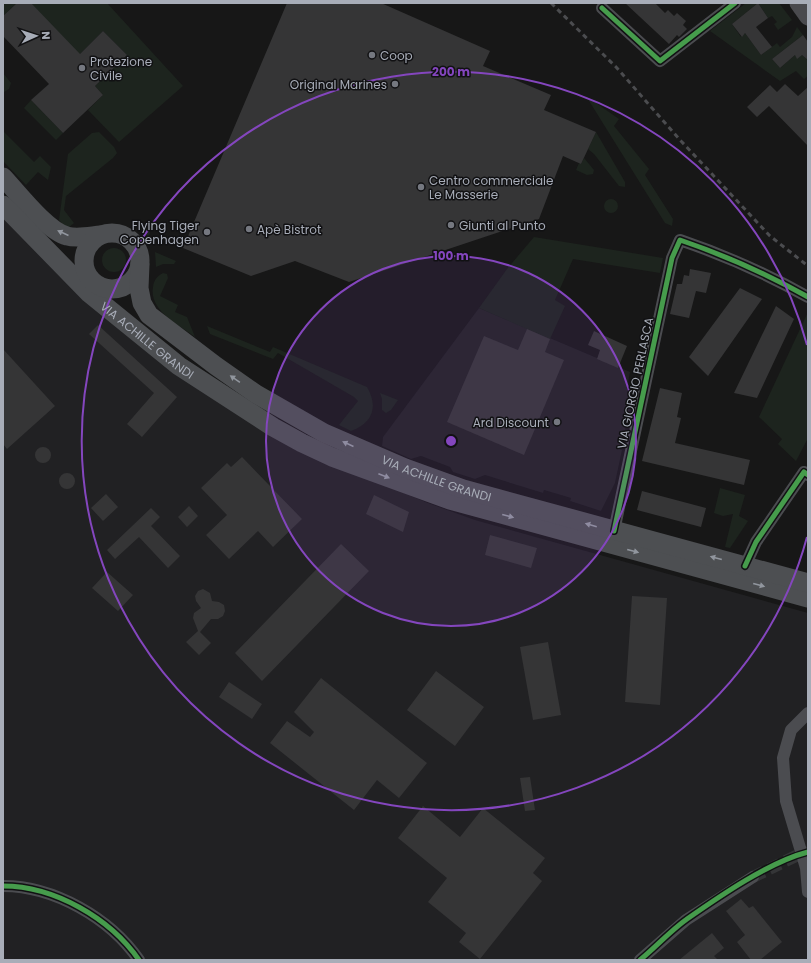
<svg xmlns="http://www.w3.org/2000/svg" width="811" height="963" font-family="Poppins,sans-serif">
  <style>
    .built { fill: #212123 }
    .green { fill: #1d241e }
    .building { fill: #353536 }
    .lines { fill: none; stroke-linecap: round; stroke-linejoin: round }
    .street-tunnel { stroke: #343537; stroke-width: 12; stroke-dasharray: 12 6; stroke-linecap: butt }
    .street { stroke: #4b4c50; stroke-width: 12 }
    .secondary { stroke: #4a4a4e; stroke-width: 17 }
    .primary { stroke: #4d4f52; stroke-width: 19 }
    .rail { stroke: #4b4c4f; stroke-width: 3; stroke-dasharray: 5 4; stroke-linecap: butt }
    .cycleway-casing { stroke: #111113; stroke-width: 8 }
    .cycleway { stroke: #469c4c; stroke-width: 5 }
    .oneway { fill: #91969e }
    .ring { fill: none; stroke: #8446be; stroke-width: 2 }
    .poi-dot { fill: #757880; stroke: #111113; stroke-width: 1.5 }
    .labels { text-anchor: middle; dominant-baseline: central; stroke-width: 3; stroke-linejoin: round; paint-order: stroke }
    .poi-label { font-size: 12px; fill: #a8adb8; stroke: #111113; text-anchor: start }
    .street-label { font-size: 12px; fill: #a8adb8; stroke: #111113 }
    .centre { fill: #8446be; stroke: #111113; stroke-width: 2 }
    .ring-label { font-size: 12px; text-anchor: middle; font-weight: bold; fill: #8446be; stroke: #111113; stroke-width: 3; stroke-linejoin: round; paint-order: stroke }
  </style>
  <rect width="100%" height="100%" fill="#171717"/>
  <path class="built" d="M3 211 105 317 317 457 428 503 475 520 808 613V960H3Z
    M479 308 630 372 627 388 635 390 620 450H622L615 483 601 511 570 501 571 498 544 490 543 493 485 475 475 479 453 472 450 467 421 456 411 459 382 446 383 437Z"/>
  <path class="green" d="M3 3H17L3 16Z
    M31 3H107L183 86 119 142 88 110 103 95 95 86 127 55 103 31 70 64Z
    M746 3H779L792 20 778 30 774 24 777 22 772 16 768 18 758 3 732 24 741 37 745 33 761 55 777 43 780 47 792 37 797 27 803 35 772 59 780 68 795 55H802L808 60V76L804 79 796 71 780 81 710 31Z
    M3 73 11 83 9 89 4 92Z
    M586 96 619 119 614 126 649 169 645 175 673 219 672 226 665 223Z
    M31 100 63 133 56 140 24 108Z
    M3 131 34 162 40 156 51 167 48 180 38 172 26 185 3 161Z
    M99 132 114 147 117 153 113 158 66 196 64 210 74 223 67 229 59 220 68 154 92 133Z
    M596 132 625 182V187L619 186 594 154 588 149Z
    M584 158 594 170 593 174 587 175 576 170 579 163 581 164Z
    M604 206a7 7 0 1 1 14 0a7 7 0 1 1-14 0Z
    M137 221 142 223 150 232 149 237 134 225Z
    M534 237 663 258 660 273 573 259 555 300 565 306 550 339 479 308 507 269Z
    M102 260a12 12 0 1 1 24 0a12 12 0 1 1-24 0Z
    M155 252 176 261 174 264H163L156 267Z
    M163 273 167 274 168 278 160 296 178 305 175 312 187 317 195 337C179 325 149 311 153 287 154 280 157 276 163 273Z
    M808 312V438L796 461 778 444 782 439 759 417Z
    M207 326 270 352 273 347 367 387C379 407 372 424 351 431L339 425 358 401 354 397 278 353 273 359 210 334Z
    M380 393 398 400 391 410 386 413 382 410V399Z
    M720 488 745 495 739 516 748 521 730 548 725 547 733 514 723 516 714 513Z"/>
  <path class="building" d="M17 3H31L80 54 103 31 127 55 95 86 103 95 63 133 31 100 49 84 3 36V16Z
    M287 3H381L490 51 483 66 551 95 544 110 596 132 581 164 563 156 539 219 349 282 295 261 251 276 183 248Z
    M625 3H655L665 13 668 10 674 16 677 13 686 21 683 25 687 29 679 37 677 35 669 44Z
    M758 3 768 18 756 27 772 47 761 55 745 33 742 37 732 24Z
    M803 35 808 42V60L802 55 797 59 795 55 780 68 772 59Z
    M785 84 798 96 808 87V146L769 106 757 117 747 107 770 85 777 92Z
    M690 269 711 273 706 293 696 291 689 318 670 314 677 284H682L684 275 689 276Z
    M740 288 762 299 708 376 689 357Z
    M776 306 794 319 757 398 734 393Z
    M98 325 177 397 142 437 127 424 154 393 89 334Z
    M527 329 550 339 545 352 564 360 524 455 447 422 484 336 518 350Z
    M594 331 627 346 618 368 597 359 600 350 588 345Z
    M3 349 55 406 7 449 3 444Z
    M660 388 682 393 677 417 681 418 675 443 750 460 744 485 642 461Z
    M35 455a8 8 0 1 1 16 0a8 8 0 1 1-16 0Z
    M242 457 302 519 273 547 258 531 229 559 206 535 227 515 201 488 227 463 231 467Z
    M59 481a8 8 0 1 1 16 0a8 8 0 1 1-16 0Z
    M642 491 706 508 701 527 637 510Z
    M106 494 118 507 103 521 91 508Z
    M374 495 409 512 403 532 366 514Z
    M189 506 198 516 187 527 178 517Z
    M151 508 160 517 151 526 180 556 168 568 139 537 115 559 107 550Z
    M490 535 537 548 531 568 485 555Z
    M341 544 369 571 262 681 235 653Z
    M107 572 133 595 118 611 92 588Z
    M203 589 210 593 212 601 219 602 224 605 225 611 223 616 218 619H211L200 632 211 643 199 655 186 642 198 631 193 618 194 613 201 608 196 601 195 596 198 591Z
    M632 596 667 598 660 705 625 702Z
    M548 642 561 715 533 720 520 647Z
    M436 671 484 707 455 746 407 710Z
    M321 678 427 763 399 798 377 780 354 810 270 743 287 721 310 737 314 732 294 712Z
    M229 682 262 704 252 719 219 697Z
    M530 777 535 810 525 811 520 778Z
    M423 806 460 837 483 808 545 858 533 873 542 881 480 959 459 942 466 933 428 902 447 878 398 838Z
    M741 899 749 908 753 906 782 942 760 960H751L737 942 745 935 726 911Z
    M712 933 724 948 714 956 718 960H679Z"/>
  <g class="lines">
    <path class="street-tunnel" d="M753 877 796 856 808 852"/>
    <path class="street" d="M602 8 660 61 735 3
      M614 531 672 258 680 240C724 255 767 274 808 297
      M745 566 756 542 804 472 808 475
      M808 713 791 730 783 758 786 801 806 868 808 892
      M3 886C54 886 110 918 139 960
      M640 960 686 920 753 877"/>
    <path class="secondary" d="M798 3 808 17"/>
    <g class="primary">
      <path d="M3 177C18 193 47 231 67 236 77 239 90 236 101 235"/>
      <path id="s1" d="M3 205 89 293 179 366 273 427 302 443 332 457 450 500 808 598"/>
      <circle cx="112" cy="261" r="28"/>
      <path id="s2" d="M140 264 139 288 142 303 149 315 216 366 256 394 324 433 405 468 463 489 808 583"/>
    </g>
    <path class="rail" d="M551 3 616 67 681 141 770 236 808 266"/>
    <g class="cycleway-casing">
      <path id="cycleway" d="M602 8 660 61 735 3
        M614 531 672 258 680 240C724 255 767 274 808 297
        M745 566 756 542 804 472 808 475
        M3 886C54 886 110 918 139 960
        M640 960C656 947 670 931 687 919 720 896 769 862 808 852"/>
    </g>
    <use href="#cycleway" class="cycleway"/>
  </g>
  <defs><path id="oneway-solid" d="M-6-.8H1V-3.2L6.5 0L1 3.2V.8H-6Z"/></defs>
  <g class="oneway">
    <use href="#oneway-solid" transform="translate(63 233) rotate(-156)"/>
    <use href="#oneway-solid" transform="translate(235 379) rotate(-145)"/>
    <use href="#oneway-solid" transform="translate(348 444) rotate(-156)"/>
    <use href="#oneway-solid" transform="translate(384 476) rotate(21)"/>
    <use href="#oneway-solid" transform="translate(508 516) rotate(15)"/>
    <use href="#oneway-solid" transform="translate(591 525) rotate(-164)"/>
    <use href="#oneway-solid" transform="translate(633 551) rotate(15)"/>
    <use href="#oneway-solid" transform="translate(716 558) rotate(-165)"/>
    <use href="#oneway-solid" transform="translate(759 585) rotate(15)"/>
  </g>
  <circle cx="451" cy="441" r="185" fill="#8446be" fill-opacity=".12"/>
  <g class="ring">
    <circle cx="451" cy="441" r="185"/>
    <path d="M807 537A369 369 0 1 1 807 345"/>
  </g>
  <g class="poi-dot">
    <circle cx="372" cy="55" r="4"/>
    <circle cx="82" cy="68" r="4"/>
    <circle cx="395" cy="84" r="4"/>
    <circle cx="421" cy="187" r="4"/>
    <circle cx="451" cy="225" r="4"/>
    <circle cx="249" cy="229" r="4"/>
    <circle cx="207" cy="232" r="4"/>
    <circle cx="557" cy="422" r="4"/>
  </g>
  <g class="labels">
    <g class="poi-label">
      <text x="380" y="55">Coop</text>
      <text x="90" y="61">Protezione<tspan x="90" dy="14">Civile</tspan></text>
      <text x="387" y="84" text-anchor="end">Original Marines</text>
      <text x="429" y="180">Centro commerciale<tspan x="429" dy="14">Le Masserie</tspan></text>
      <text x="199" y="225" text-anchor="end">Flying Tiger<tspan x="199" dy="14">Copenhagen</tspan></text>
      <text x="459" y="225">Giunti al Punto</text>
      <text x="257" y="229">Apè Bistrot</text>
      <text x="549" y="422" text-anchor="end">Ard Discount</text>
    </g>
    <g class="street-label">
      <text stroke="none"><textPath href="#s1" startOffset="198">VIA ACHILLE GRANDI</textPath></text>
      <text transform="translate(635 383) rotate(-78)">VIA GIORGIO PERLASCA</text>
      <text stroke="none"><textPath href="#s2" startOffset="386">VIA ACHILLE GRANDI</textPath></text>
    </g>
  </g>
  <circle cx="451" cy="441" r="6" class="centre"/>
  <g class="ring-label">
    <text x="451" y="76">200 m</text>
    <text x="451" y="260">100 m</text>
  </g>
  <rect width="811" height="963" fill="none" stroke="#a8adb8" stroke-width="8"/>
  <g transform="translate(36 36) rotate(87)" stroke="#111113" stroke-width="3" paint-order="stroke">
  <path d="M0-3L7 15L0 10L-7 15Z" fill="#a8adb8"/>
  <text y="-6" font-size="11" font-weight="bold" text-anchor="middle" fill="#a8adb8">N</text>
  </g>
</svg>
